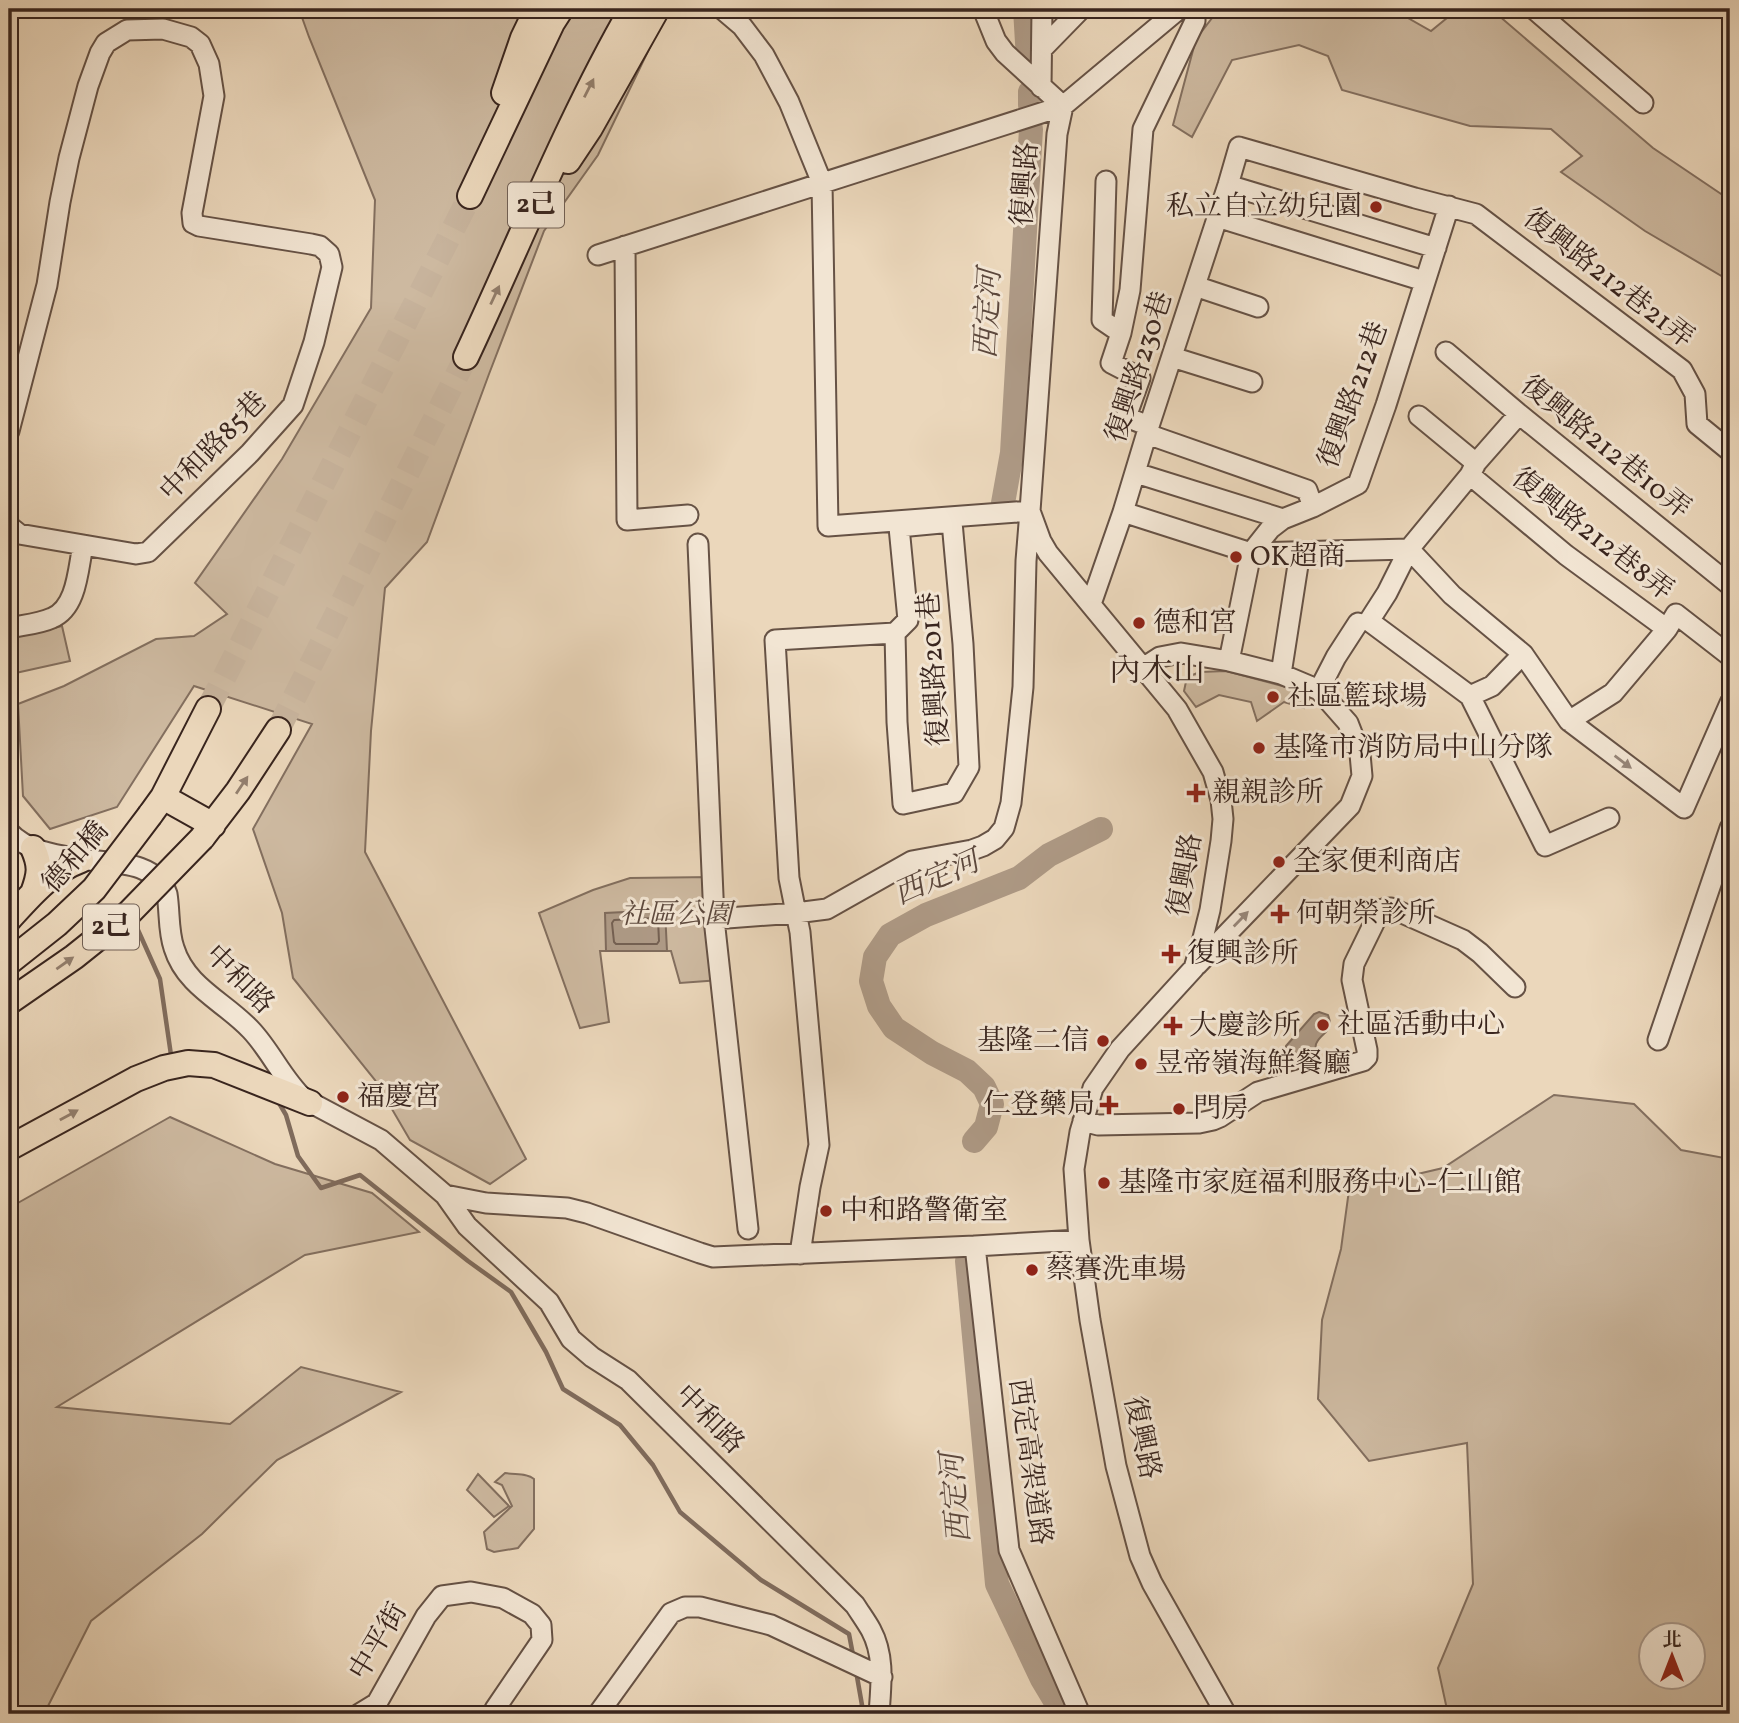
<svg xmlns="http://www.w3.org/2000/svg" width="1739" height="1723" font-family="Vollkorn,'Noto Serif TC',serif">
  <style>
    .green { fill: #cdb9a0; stroke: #836f5f; stroke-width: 2; fill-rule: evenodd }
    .water { fill: #ae9a86; stroke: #7f6b5c; stroke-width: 2 }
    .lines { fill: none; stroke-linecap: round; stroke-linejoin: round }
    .shore { stroke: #746052; stroke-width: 2 }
    .stream { stroke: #7f6b5c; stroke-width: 4.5 }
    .river { stroke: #ae9a86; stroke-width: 24 }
    .major-tunnel { stroke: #c7b39c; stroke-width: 24; stroke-dasharray: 24 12; stroke-linecap: butt }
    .minor-casing { stroke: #665245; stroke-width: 23 }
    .major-casing { stroke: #39251e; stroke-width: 28 }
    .minor { stroke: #f2e5d3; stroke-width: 19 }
    .major { stroke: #ebd7bb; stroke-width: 24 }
    .major-bridge-casing { stroke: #39251e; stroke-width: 28; stroke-linecap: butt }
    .major-bridge { stroke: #ebd7bb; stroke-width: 24 }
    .oneway { fill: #927e6c }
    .oneway2 { fill: #968578 }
    .poi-dot { fill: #8f2418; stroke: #f2e5d3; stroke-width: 2.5 }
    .labels { text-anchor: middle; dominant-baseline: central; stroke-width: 6; stroke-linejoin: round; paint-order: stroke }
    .shield { fill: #f2e5d3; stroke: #705f54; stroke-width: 2 }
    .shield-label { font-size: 26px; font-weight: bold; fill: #39251e }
    .street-label { font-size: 28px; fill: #39251e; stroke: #f2e5d3 }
    .poi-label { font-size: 28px; fill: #39251e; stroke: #f2e5d3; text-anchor: start }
    .park-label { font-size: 28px; font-style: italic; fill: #5e4a3e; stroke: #f2e5d3 }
    .water-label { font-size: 30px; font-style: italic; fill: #5c483d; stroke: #f2e5d3 }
    .quarter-label { font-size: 32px; fill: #39251e; stroke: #f2e5d3 }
  </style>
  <rect width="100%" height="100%" fill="#ebd7bb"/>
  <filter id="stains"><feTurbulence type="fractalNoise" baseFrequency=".00286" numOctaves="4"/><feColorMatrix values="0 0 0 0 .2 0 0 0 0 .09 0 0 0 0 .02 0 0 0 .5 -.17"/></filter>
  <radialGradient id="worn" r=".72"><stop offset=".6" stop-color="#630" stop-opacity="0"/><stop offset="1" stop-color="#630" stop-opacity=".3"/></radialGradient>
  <path class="green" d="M299 9H656L665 16 598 155 544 231 489 374 427 542 385 588 371 731 365 852 526 1159 490 1184 410 1140 375 1080 293 978 282 913 253 829 312 724 194 686 117 807 50 829 23 796 18 704 64 686 156 639 194 636 227 614 195 583 282 459 371 308 375 200 309 37Z
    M1219 9H1392L1431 31 1458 9H1491L1653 148 1730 200V281L1645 231 1561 172 1582 156 1551 129 1470 126 1342 90 1328 56 1299 45 1232 60 1192 137 1173 125 1196 39Z
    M62 626 70 661 11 674 9 664V638Z
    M1226 671 1312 694 1304 708 1284 702 1257 721 1251 702 1219 695 1196 707 1184 691 1187 677 1200 672Z
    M712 877 720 980 680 983 671 951H600L609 1022 580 1028 539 913 593 890 630 878Z
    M1554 1095 1634 1104 1681 1150 1730 1159V1714H1448L1438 1668 1473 1584 1467 1443 1369 1461 1318 1399 1322 1320 1341 1249 1349 1190 1443 1168ZM1652 1636H1694V1678H1652Z
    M170 1117 275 1164 372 1193 419 1232 305 1255 57 1407 230 1424 301 1367 401 1392 277 1460 202 1534 91 1621 44 1714H9V1208Z
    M505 1473C515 1475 527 1473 534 1479V1529L518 1548 494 1552 487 1549 484 1532 512 1506 502 1485 495 1482Z
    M478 1474 509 1506 494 1517 467 1490Z"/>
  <path class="water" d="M665 910 667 951H606L605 913Z
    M1319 1012 1328 1015C1335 1033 1321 1031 1316 1044 1315 1048 1316 1052 1315 1056 1310 1071 1284 1071 1286 1046L1314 1014Z"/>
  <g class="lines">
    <path class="shore" d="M656 918 658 920 659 941 657 944H616L614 942 612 923 614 920Z"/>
    <path class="stream" d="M138 930 160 979 171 1055
      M279 1103 286 1115 298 1156 321 1188 360 1175 468 1261 511 1292 546 1352 563 1389 620 1425 653 1465 680 1512 761 1580 849 1634 853 1655
      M856 1671 862 1705 856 1714"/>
    <path class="river" d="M1025 9 1028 59
      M1030 92V105
      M1003 503 1012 453 1031 129
      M974 1141 986 1127 992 1104 984 1087 967 1071 932 1053 894 1028 879 1006 871 981 875 957 890 935 926 915 1019 878 1049 855 1101 829
      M967 1261 997 1584 1042 1679 1063 1714"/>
    <path class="major-tunnel" d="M208 709 470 196
      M278 730 466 357"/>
    <g class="minor-casing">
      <path id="minor" d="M722 9 742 26 764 55 789 102 822 183 828 526 1030 511 1026 561 1023 687 1011 803 1004 828 995 839 983 846 972 850 912 861 827 909 796 913 800 932 819 1145 810 1187 800 1254
        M983 9 996 41 1005 53 1063 106
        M1179 9 1063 106 1057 134 1030 511 1041 541 1048 553 1177 709 1213 772 1221 800 1223 819 1221 841 1210 910 1202 942 1194 968 1120 1049 1093 1088 1080 1132 1074 1169 1079 1240 1090 1320 1116 1466 1140 1556 1152 1583 1226 1714
        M1534 9 1643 103
        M1042 49 1081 9
        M1041 87 1042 9
        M1106 181 1102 320 1121 333
        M1228 185 1436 248
        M1217 217 1424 281
        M625 246 627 520 688 515
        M598 255 1063 106
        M1195 286 1258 307
        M1446 352 1519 414 1730 585
        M1172 357 1252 382
        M1519 414 1476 463 1470 475 1409 549 1387 593 1369 621 1470 696 1545 846 1609 818
        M1419 416 1476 463
        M1149 426 1126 417 1140 378 1111 363 1121 333 1130 290 1143 129 1195 21V9
        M9 431 47 285 60 202 69 158 88 86 100 53 106 43 127 30 163 29 191 37 200 44 209 64 214 96 192 213 193 223 199 226 311 244 320 246 329 254 332 267 314 342 293 405 250 453 148 552 136 554 19 534 9 526
        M1147 434 1307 490 1313 507
        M1136 473 1283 519
        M1470 475 1566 555 1667 629 1676 614 1730 656
        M1123 512 1251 553 1409 549
        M698 544 714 919 748 1229
        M1409 549 1452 595 1523 654 1569 721 1613 693 1667 629
        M1091 604 1123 512 1149 426 1228 185 1239 147 1415 198 1476 214 1682 370 1695 394 1697 424 1730 451
        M9 628C23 625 39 624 52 618 77 608 78 569 83 545
        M1229 661 1251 553 1270 529 1283 519 1313 507 1358 484 1386 405 1449 206
        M1143 668 1160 657 1181 653 1229 661 1281 674 1319 690 1348 723 1360 754 1362 776 1350 806 1197 965
        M1281 674 1300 552
        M1319 690 1336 657 1358 623
        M1470 696 1492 686 1523 654
        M1569 721 1684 808 1730 703
        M9 832C26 851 56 855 80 859 110 864 155 859 167 894 170 912 168 931 174 948 186 987 225 1002 251 1030 271 1051 283 1080 304 1099L381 1140 445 1195 486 1203 567 1208 587 1213 700 1253 713 1257 975 1246 1079 1240
        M714 919 796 913 789 878 775 640 895 633 897 722 903 804 954 793 969 767 963 644 952 522 899 527 908 620 895 633
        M1658 1040 1730 828
        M1083 1121 1098 1125 1199 1123 1213 1120 1220 1117 1258 1092 1363 1061 1367 1057V1050L1352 980 1354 964 1378 915 1383 909 1391 908 1463 940 1480 953 1515 987
        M445 1195 467 1226 549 1302 571 1339 592 1357 628 1380 855 1605C860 1613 866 1621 871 1630 885 1656 881 1685 879 1714
        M975 1246 1009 1550 1080 1714
        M359 1714 377 1703 426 1616 442 1596 471 1592 503 1598 532 1614 541 1625 542 1640 495 1709 494 1714
        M598 1714 671 1613 685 1607H700L771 1625 882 1677"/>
    </g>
    <g class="major-casing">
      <path id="major" d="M504 93 523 38 537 9
        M568 161 590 128 657 9
        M470 196 552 23 561 9
        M466 357C521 240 568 120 632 9
        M163 797 213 825
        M150 815 163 797 208 709
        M202 838 238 791 278 730
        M33 848C41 866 40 874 33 893
        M9 919C30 896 51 871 81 860
        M9 1148 136 1079 164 1068 188 1063 214 1065 310 1103"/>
    </g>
    <use href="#minor" class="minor"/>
    <use href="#major" class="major"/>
    <g class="major-bridge-casing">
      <path id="major-bridge" d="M9 962 57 924 94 889 150 815
        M9 1002 74 957 129 913 202 838"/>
    </g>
    <use href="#major-bridge" class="major-bridge"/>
  </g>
  <defs><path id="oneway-solid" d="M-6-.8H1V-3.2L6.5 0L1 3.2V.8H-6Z" transform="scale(1.75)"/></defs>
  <g class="oneway">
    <use href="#oneway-solid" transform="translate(589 88) rotate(-63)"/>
    <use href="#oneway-solid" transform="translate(495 295) rotate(-65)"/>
    <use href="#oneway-solid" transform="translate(242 785) rotate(-56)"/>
    <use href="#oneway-solid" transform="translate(65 963) rotate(-35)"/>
    <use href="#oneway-solid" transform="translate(69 1115) rotate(-29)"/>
  </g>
  <g class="oneway2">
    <use href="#oneway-solid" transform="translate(1623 762) rotate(37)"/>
    <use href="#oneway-solid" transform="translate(1241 919) rotate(-46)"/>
  </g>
  <g class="poi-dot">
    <circle cx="1376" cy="207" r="7"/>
    <circle cx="1236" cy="557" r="7"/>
    <circle cx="1139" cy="623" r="7"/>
    <circle cx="1273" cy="697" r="7"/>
    <circle cx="1259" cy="748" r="7"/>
    <path d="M1192.5 782.5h7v7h7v7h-7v7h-7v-7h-7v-7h7z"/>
    <circle cx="1279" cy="862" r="7"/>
    <path d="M1276.5 903.5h7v7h7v7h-7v7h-7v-7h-7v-7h7z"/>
    <path d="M1167.5 943.5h7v7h7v7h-7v7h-7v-7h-7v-7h7z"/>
    <circle cx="1323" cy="1025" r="7"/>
    <path d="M1169.5 1015.5h7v7h7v7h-7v7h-7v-7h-7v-7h7z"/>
    <circle cx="1103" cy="1041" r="7"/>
    <circle cx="1141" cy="1064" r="7"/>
    <circle cx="343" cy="1097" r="7"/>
    <path d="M1105.5 1094.5h7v7h7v7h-7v7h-7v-7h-7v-7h7z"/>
    <circle cx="1179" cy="1109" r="7"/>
    <circle cx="1104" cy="1183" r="7"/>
    <circle cx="826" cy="1211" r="7"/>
    <circle cx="1032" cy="1270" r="7"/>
  </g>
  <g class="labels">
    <g class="shield">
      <rect x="508" y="182.5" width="56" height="45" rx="5"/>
      <rect x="83" y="904.5" width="56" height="45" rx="5"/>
    </g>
    <g class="shield-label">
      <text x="536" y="205">2己</text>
      <text x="111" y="927">2己</text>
    </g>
    <g class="street-label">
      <text transform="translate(1026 184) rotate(-86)">復興路</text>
      <text transform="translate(1608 279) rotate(38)">復興路212巷21弄</text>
      <text transform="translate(1140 367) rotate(-72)">復興路230巷</text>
      <text transform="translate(1354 395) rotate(-70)">復興路212巷</text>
      <text transform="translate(214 447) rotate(-46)">中和路85巷</text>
      <text transform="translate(1605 448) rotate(39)">復興路212巷10弄</text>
      <text transform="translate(1592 535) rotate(38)">復興路212巷8弄</text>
      <text transform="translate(935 669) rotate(-94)">復興路201巷</text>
      <text transform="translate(76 858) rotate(-49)">德和橋</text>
      <text transform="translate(1186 875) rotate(-80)">復興路</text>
      <text transform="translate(239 980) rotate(45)">中和路</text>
      <text transform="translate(709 1420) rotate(45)">中和路</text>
      <text transform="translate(1141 1438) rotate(78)">復興路</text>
      <text transform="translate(1029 1462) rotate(82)">西定高架道路</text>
      <text transform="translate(379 1642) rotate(-59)">中平街</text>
    </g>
    <g class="poi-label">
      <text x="1362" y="207" text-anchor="end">私立自立幼兒園</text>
      <text x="1250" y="557">OK超商</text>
      <text x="1153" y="623">德和宮</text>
      <text x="1287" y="697">社區籃球場</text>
      <text x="1273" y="748">基隆市消防局中山分隊</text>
      <text x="1212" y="793">親親診所</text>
      <text x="1293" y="862">全家便利商店</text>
      <text x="1296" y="914">何朝榮診所</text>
      <text x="1187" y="954">復興診所</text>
      <text x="1337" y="1025">社區活動中心</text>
      <text x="1189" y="1026">大慶診所</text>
      <text x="1089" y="1041" text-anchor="end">基隆二信</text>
      <text x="1155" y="1064">昱帝嶺海鮮餐廳</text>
      <text x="357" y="1097">福慶宮</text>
      <text x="1095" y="1105" text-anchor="end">仁登藥局</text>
      <text x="1193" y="1109">門房</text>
      <text x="1118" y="1183">基隆市家庭福利服務中心-仁山館</text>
      <text x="840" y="1211">中和路警衛室</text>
      <text x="1046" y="1270">蔡賽洗車場</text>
    </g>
    <g class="park-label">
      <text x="676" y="915">社區公園</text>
    </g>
    <g class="water-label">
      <text transform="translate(989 314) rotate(-87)">西定河</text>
      <text transform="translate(937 879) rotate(-24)">西定河</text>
      <text transform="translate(957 1498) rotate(-95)">西定河</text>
    </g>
    <g class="quarter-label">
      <text x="1157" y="673">內木山</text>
    </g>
  </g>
  <rect width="1739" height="1723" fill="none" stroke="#ebd7bb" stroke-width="35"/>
  <rect x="10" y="10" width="1718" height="1702" fill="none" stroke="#39251e" stroke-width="3.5"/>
  <rect x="18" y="18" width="1704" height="1688" fill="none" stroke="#39251e" stroke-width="2"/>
  <g transform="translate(1672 1656)"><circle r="33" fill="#f2e5d3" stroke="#a8988b" stroke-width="2"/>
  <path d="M0-5L12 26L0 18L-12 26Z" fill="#8f2418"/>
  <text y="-10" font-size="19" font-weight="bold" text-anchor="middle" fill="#39251e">北</text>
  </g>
  <rect width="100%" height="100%" filter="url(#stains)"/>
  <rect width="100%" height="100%" fill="url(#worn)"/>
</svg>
